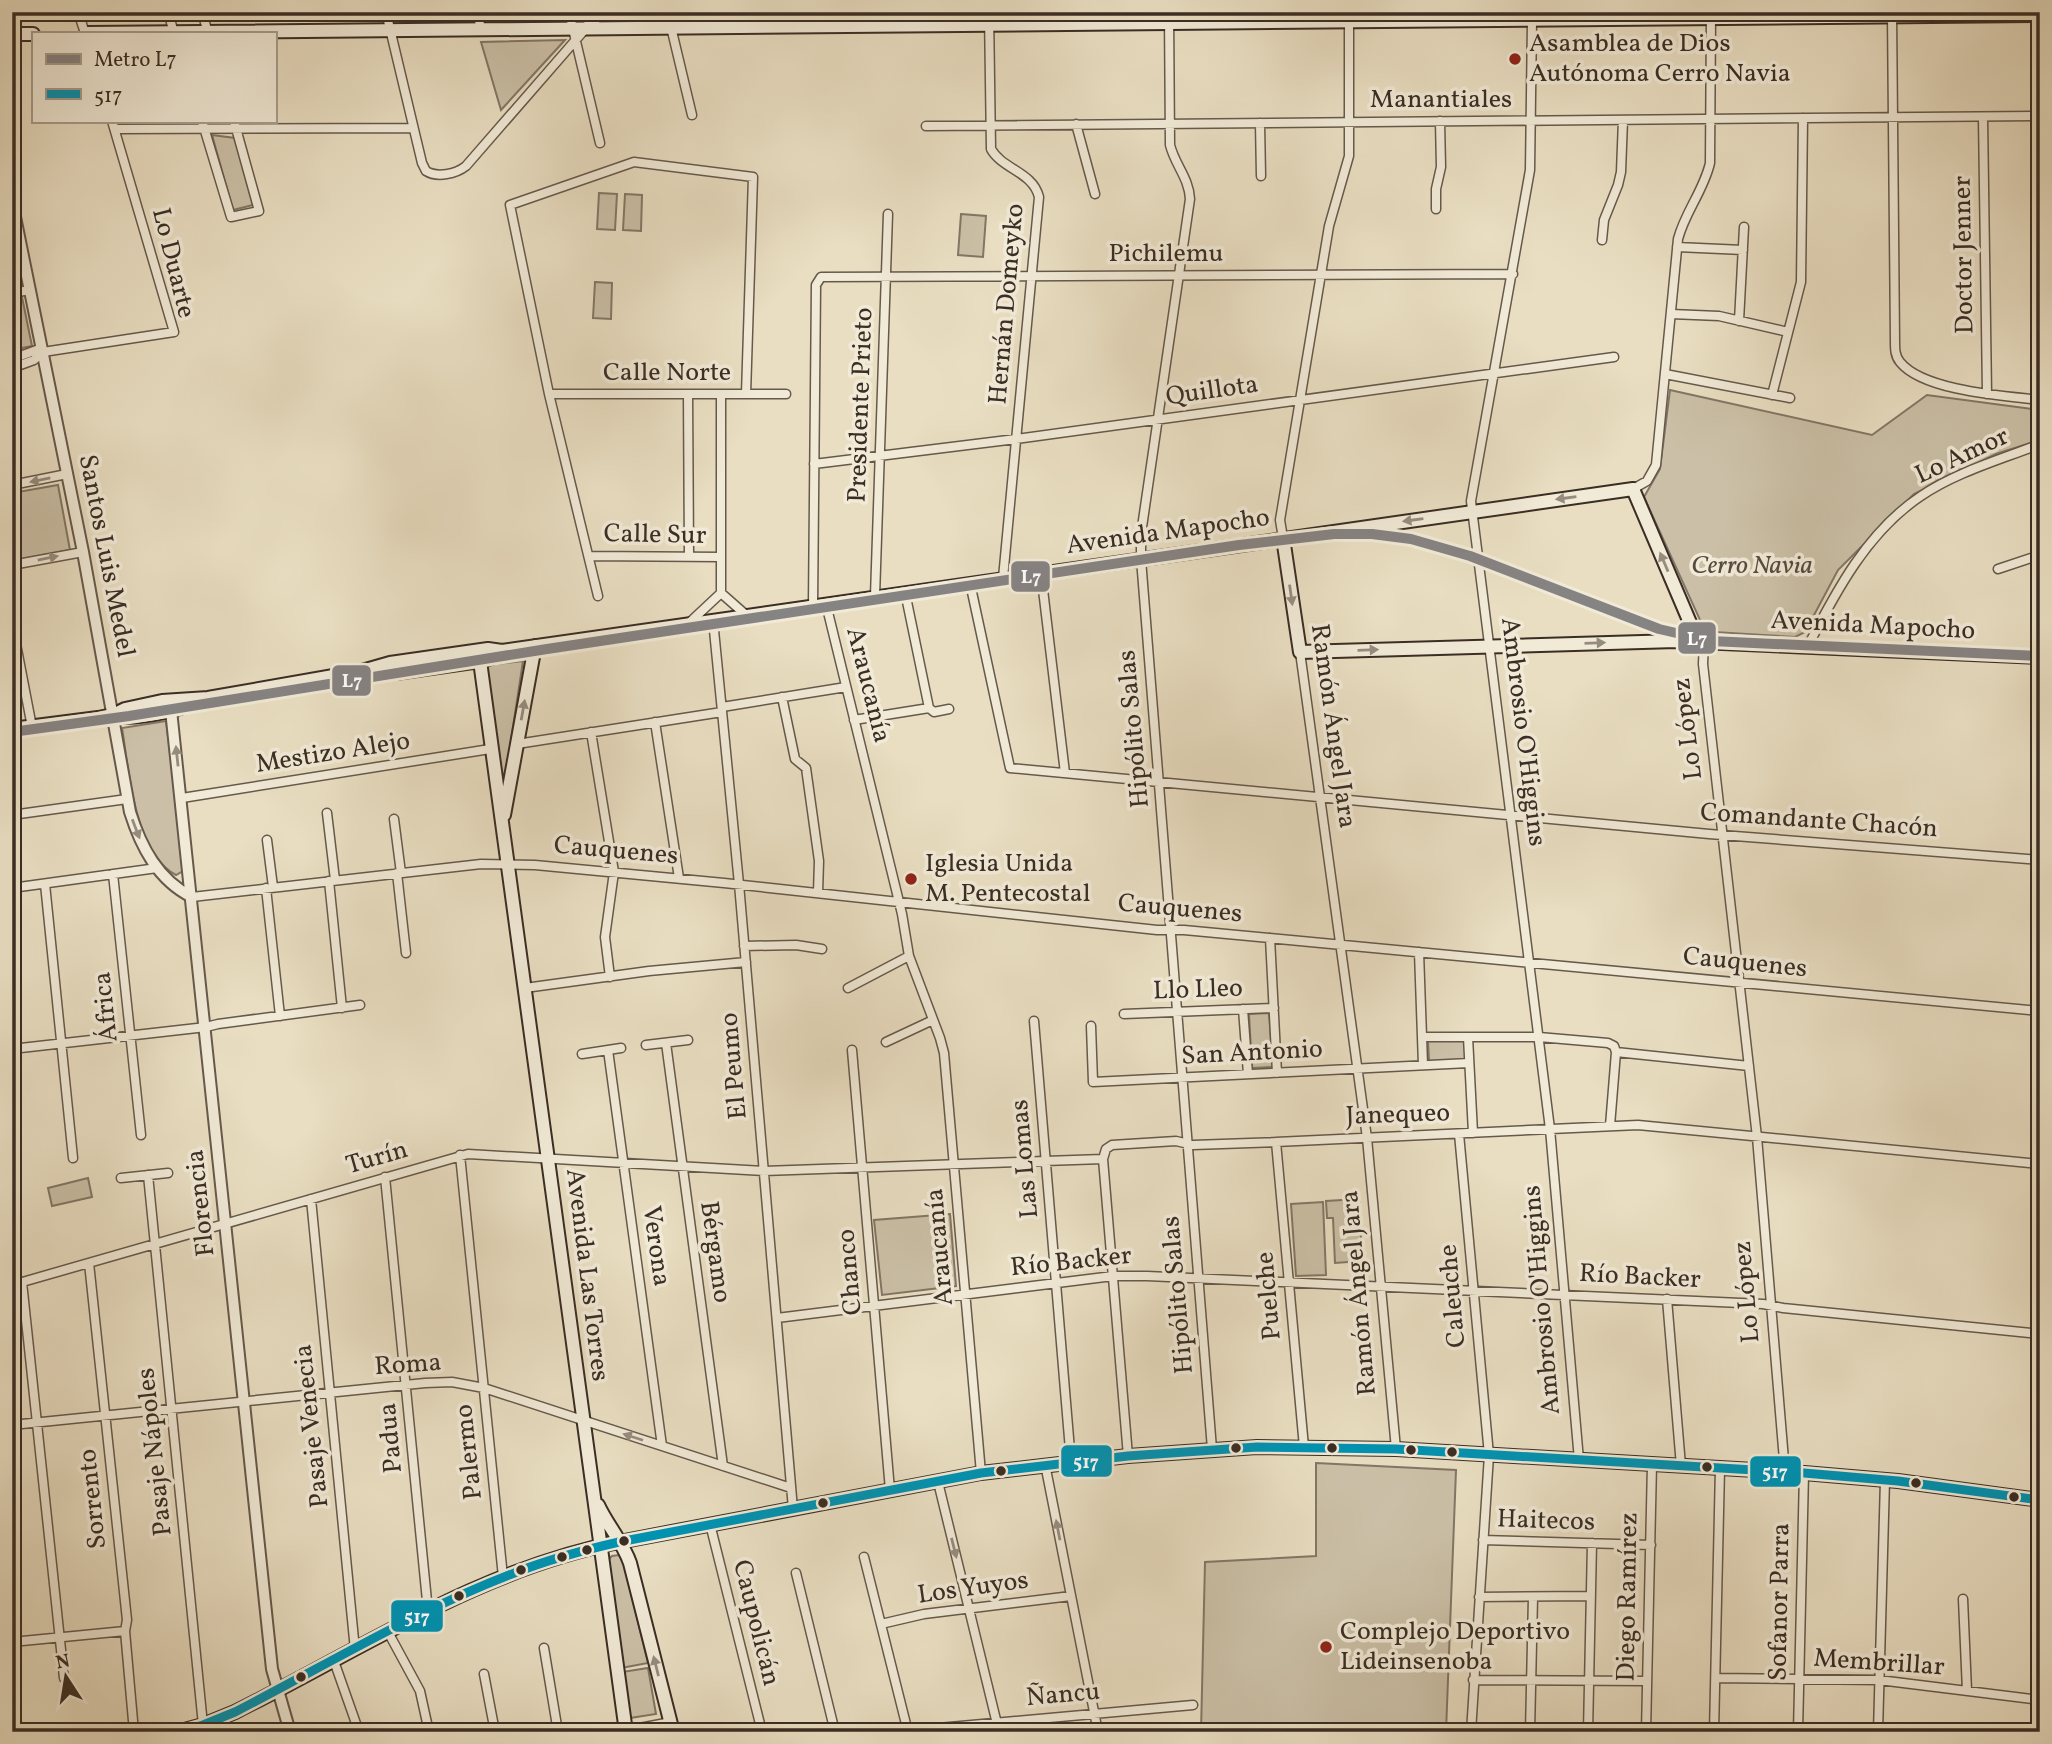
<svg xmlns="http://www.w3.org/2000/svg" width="2052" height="1744" font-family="Vollkorn,serif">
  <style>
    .green { fill: #cbc0a7; stroke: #827666; stroke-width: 2 }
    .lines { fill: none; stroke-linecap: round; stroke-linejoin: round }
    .minor-casing { stroke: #66594c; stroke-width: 11 }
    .tertiary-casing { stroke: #66594c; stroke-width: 14 }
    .secondary-casing { stroke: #3a2d24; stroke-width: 16 }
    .primary-casing { stroke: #3a2d24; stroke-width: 16 }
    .minor { stroke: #f1ead7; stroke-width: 8 }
    .tertiary { stroke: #f1ead7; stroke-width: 10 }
    .secondary { stroke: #f1ead7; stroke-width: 12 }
    .primary { stroke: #e9dec2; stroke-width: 12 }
    .bus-1-casing { stroke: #f1ead7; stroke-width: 14 }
    .bus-1 { stroke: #0093b3; stroke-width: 9 }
    .metro-1-casing { stroke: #f1ead7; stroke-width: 16 }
    .metro-1 { stroke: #868383; stroke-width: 10 }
    .oneway { fill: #968c7e }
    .poi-dot { fill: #8f2418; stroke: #f1ead7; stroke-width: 2.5 }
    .bus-dot { fill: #3a2d24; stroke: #f1ead7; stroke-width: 2.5 }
    .labels { text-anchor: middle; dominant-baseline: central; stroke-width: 7; stroke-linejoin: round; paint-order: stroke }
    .poi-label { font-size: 26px; fill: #3a2d24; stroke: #f1ead7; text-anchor: start }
    .street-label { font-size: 26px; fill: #3a2d24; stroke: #f1ead7 }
    .park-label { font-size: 26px; font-style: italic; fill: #574a3e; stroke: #f1ead7 }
    .line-badge { stroke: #f1ead7; stroke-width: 2.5 }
    .badge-label { font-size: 19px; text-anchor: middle; font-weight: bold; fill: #fff }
  </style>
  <rect width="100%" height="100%" fill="#e9dec2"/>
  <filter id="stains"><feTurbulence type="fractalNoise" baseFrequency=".00286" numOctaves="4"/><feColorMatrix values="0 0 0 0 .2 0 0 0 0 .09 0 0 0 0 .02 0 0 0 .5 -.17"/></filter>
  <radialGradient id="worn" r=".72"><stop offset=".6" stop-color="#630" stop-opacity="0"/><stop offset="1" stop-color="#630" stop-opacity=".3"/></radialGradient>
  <path class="green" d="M612 12H673L674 20 604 21Z
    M565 40 501 110 481 42Z
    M212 135 235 138 253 205 233 210Z
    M599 193 617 194 615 230 597 229Z
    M625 194 642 195 641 231 623 230Z
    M961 214 986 216 983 257 958 255Z
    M595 282 612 283 611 319 593 318Z
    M22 297 32 346 12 350V298Z
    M1670 390 1872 435 1927 395 2040 410V440L1996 454 1914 494 1838 570 1805 632 1795 637 1714 632 1700 620 1644 497 1660 469Z
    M58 485 70 550 12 561V493Z
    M523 661 503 793 487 665Z
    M166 721 184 861 183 871 176 875C134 853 129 770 122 728Z
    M1269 1013 1273 1067 1252 1068 1249 1014Z
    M1466 1040V1060L1429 1061 1428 1041Z
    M88 1178 92 1197 52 1206 48 1188Z
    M1359 1199 1360 1216 1355 1217H1360L1362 1261 1335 1263 1333 1218H1327L1326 1201Z
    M1323 1202 1326 1275 1296 1276 1291 1204Z
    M950 1214 956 1286 882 1295 874 1220Z
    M1316 1463 1456 1470 1446 1732H1201L1205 1562 1316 1556Z
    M619 1555 624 1564 648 1663 621 1668 606 1562 612 1556Z
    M648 1668 656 1714 630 1718 622 1672Z"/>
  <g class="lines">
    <g class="minor-casing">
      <path id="minor" d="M78 12 85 33
        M168 12 174 33
        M202 12 208 33
        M386 12 422 163 426 171C437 178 456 174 466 166L587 27
        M477 12 481 29
        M569 12 600 143
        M989 12 991 149C1002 169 1033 172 1039 197L1003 578
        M1169 12 1170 145C1175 165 1189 178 1190 199L1141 534V559L1212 1449
        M1892 13 1895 342C1895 349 1895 356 1900 362 1923 391 2005 396 2040 400
        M1532 21 1530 170 1471 501 1550 1129 1579 1460
        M671 27 692 115
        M1983 117 1987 394
        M202 121 231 217 259 211 234 121
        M1260 123 1261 176
        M1076 124 1095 194
        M926 126 2040 116
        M115 129 413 128
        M1436 209V189L1441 167 1440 121
        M1602 240 1604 220 1618 185 1621 172 1623 120
        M1677 247 1743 250
        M12 293 30 290
        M1671 314 1719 316 1788 332
        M1739 321 1744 227
        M12 359 42 348
        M12 368 34 360 43 352 174 332 112 121
        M1665 374 1790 398
        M549 394H786
        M688 394 689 556
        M721 394V593L746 615
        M1772 395 1801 282 1803 118
        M814 464 1016 439 1614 357
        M12 485 67 474
        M1633 489 1647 481 1656 465 1678 239C1685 212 1704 190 1710 163L1711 13
        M1283 538 1280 520 1329 226 1349 156V12
        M589 556 721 557
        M12 565 83 552
        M1998 569 2040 555
        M1041 573 1065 773
        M970 583 1010 768 1709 834 2040 860
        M905 592 929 708
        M598 596 549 394 510 205 634 162 753 177 746 394
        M875 596 888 214
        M826 604 902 914 909 956 940 1038 944 1053 981 1473
        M813 606 816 285 821 277 1513 274
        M713 620 739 884 793 1509
        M12 623 32 727
        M689 623 721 593
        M1704 642 1703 664 1757 1137 1785 1472
        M1808 646C1836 591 1868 531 1921 496 1956 472 2000 460 2040 444
        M1300 652 1367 1138 1396 1449
        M782 697 795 759 806 768 819 861 818 893
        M722 707 846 687
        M854 720 929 708 934 712 949 709
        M655 722 679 878
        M591 732 614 872 605 937 610 977
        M517 744 722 712
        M182 798 490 749
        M327 813 335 880
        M12 815 127 799
        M394 819 401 873
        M267 840 273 887
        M397 873 406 953
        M113 874 141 1135
        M329 881 342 1008
        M45 884 73 1158
        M12 888 157 868
        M266 888 280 1016
        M192 897 481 864 535 865 724 883 1157 930H1184L2040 1011
        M1270 938 1277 1073
        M744 946 796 945 822 949
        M1419 952 1423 1065
        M525 988 649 971 746 962
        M848 988 909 956
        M1243 1009 1248 1074
        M1124 1014 1274 1008
        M1034 1021 1071 1462
        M1091 1026 1093 1082 1469 1063
        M1423 1037H1539L1608 1043 1614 1046 1616 1052
        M1468 1037 1473 1133
        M886 1042 933 1020
        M666 1043 723 1466
        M646 1045 688 1040
        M12 1049 206 1027 218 1024 360 1005
        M608 1050 662 1446
        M852 1050 890 1490
        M1616 1052 1749 1066
        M582 1054 621 1048
        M1610 1126 1616 1052
        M1459 1134 1489 1455 1471 1732
        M1276 1142 1304 1447
        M460 1155 503 1577
        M148 1175 203 1725
        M385 1177 428 1611
        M121 1178 168 1173
        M311 1199 355 1650
        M89 1263 127 1620 125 1631 134 1732
        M22 1282 64 1678
        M12 1285 468 1154 764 1171 1103 1159
        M1667 1299 1681 1466
        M777 1318 1113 1276H1147L1763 1304 1783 1308 2040 1334
        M12 1425 425 1383 452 1382 484 1388 791 1488
        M1128 1456 1103 1159 1106 1149 1112 1145 1176 1141 1193 1145 1276 1142 1638 1125 2040 1164
        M1045 1464 1098 1732
        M938 1482 999 1732
        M710 1524 762 1732
        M1483 1540 1651 1545
        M864 1557 908 1732
        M796 1573 835 1732
        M1479 1597 1591 1596
        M1963 1599 1967 1691
        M881 1624 924 1614 1071 1596
        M388 1632 420 1691 429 1732
        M12 1642 125 1631
        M544 1648 558 1732
        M334 1661 359 1732
        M484 1674 495 1732
        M1716 1678 1879 1680 2040 1700
        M1473 1680 1647 1681
        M624 1731 671 1722
        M894 1732 1193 1705
        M1530 1732 1533 1597
        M1588 1732 1592 1543
        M1646 1732 1652 1464
        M1714 1732 1720 1468
        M1798 1732 1804 1473
        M1878 1732 1885 1480"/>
    </g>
    <g class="tertiary-casing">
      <path id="tertiary" d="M883 12 895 26
        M587 27 603 12
        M12 202 83 552 130 812C141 847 158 880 192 897
        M171 710 272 1669 290 1732"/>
    </g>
    <g class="secondary-casing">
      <path id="secondary" d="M88 33 2040 15
        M12 34H33
        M1283 538 1300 652 1676 641 2040 657
        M480 661 626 1732
        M369 672 396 673 480 661 491 658 502 651
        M113 715C135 721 177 710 198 702
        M12 729 98 718 113 715 125 709 162 701 208 698 362 671 390 663 488 649 502 651 1633 489 1691 625 1704 642
        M504 815 535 646
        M598 1505C607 1525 623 1542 630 1563L673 1732"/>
    </g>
    <g class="primary-casing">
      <path id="primary" d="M177 1732 203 1725 235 1712C360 1650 480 1569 619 1542L981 1473 1128 1456 1257 1447 1396 1449 1804 1473 1898 1481 2040 1500"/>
    </g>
    <use href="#minor" class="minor"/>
    <use href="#tertiary" class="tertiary"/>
    <use href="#secondary" class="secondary"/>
    <use href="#primary" class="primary"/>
    <g class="bus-1-casing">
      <path id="bus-1" d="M178 1732 203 1725 235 1712C328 1664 419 1609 517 1572 550 1559 584 1550 619 1542L981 1473 1128 1456 1257 1447 1396 1449 1804 1473 1898 1481 2040 1500"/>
    </g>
    <use href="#bus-1" class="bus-1"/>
    <g class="metro-1-casing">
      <path id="metro-1" d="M12 732 129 716 547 649 1239 545 1334 534H1372L1411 539 1470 556 1659 629 1711 641 2040 656"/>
    </g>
    <use href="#metro-1" class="metro-1"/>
  </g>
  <defs><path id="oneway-solid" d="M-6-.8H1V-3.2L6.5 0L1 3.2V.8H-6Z" transform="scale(1.75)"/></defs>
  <g class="oneway">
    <use href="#oneway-solid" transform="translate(40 480) rotate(168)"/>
    <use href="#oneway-solid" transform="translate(1566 498) rotate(172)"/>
    <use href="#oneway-solid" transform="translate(1413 520) rotate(172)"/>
    <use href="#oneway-solid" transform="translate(48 558) rotate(-11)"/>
    <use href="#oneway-solid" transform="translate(1664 562) rotate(-113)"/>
    <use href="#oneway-solid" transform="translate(1291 595) rotate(82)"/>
    <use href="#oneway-solid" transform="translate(1595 643) rotate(-2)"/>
    <use href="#oneway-solid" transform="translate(1368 650) rotate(-2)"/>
    <use href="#oneway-solid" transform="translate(523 710) rotate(-80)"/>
    <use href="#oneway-solid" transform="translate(177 756) rotate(-96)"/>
    <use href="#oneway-solid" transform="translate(136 829) rotate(69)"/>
    <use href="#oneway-solid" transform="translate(633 1437) rotate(-162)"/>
    <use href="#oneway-solid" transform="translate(1058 1530) rotate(-101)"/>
    <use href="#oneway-solid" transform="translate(954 1548) rotate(76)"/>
    <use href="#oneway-solid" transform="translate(656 1666) rotate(-104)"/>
  </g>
  <g class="poi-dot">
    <circle cx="1515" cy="59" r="7"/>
    <circle cx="911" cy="879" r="7"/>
    <circle cx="1326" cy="1647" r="7"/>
  </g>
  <g class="bus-dot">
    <circle cx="1236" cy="1448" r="6"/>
    <circle cx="1332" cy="1448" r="6"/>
    <circle cx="1411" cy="1450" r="6"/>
    <circle cx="1452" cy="1452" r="6"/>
    <circle cx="1707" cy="1467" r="6"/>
    <circle cx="1001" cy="1471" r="6"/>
    <circle cx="1916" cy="1483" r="6"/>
    <circle cx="2014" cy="1497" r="6"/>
    <circle cx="823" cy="1503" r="6"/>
    <circle cx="624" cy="1541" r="6"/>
    <circle cx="587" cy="1550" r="6"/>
    <circle cx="562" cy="1557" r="6"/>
    <circle cx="521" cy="1570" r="6"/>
    <circle cx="459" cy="1596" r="6"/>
    <circle cx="301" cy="1677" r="6"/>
  </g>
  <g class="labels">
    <g class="poi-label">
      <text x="1529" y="44">Asamblea de Dios<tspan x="1529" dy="30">Autónoma Cerro Navia</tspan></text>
      <text x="925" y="864">Iglesia Unida<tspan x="925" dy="30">M. Pentecostal</tspan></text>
      <text x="1340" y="1632">Complejo Deportivo<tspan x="1340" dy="30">Lideinsenoba</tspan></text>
    </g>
    <g class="street-label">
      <text x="1441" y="100">Manantiales</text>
      <text x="1166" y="254">Pichilemu</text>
      <text transform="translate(1964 255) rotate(-91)">Doctor Jenner</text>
      <text transform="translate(173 263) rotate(76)">Lo Duarte</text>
      <text transform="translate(1007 304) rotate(-85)">Hernán Domeyko</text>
      <text x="667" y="373">Calle Norte</text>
      <text transform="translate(1212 391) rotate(-8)">Quillota</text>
      <text transform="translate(861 405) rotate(-88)">Presidente Prieto</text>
      <text transform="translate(1962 456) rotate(-25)">Lo Amor</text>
      <text transform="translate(1168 532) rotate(-8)">Avenida Mapocho</text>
      <text transform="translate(655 535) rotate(1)">Calle Sur</text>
      <text transform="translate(106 556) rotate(79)">Santos Luis Medel</text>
      <text transform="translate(1873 626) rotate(3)">Avenida Mapocho</text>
      <text transform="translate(868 685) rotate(76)">Araucanía</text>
      <text transform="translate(1333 726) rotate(82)">Ramón Ángel Jara</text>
      <text transform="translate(1134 729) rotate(-95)">Hipólito Salas</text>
      <text transform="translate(1688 729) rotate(-97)">Lo López</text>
      <text transform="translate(1523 732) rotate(83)">Ambrosio O'Higgins</text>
      <text transform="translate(333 753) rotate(-9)">Mestizo Alejo</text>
      <text transform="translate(1819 821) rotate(4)">Comandante Chacón</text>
      <text transform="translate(616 851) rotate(5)">Cauquenes</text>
      <text transform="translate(1180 909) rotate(5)">Cauquenes</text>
      <text transform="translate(1745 963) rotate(6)">Cauquenes</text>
      <text transform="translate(1198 990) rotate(-2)">Llo Lleo</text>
      <text transform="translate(106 1007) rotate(-96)">África</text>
      <text transform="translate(1252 1053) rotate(-3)">San Antonio</text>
      <text transform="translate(734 1066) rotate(-95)">El Peumo</text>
      <text transform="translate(1398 1115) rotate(-2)">Janequeo</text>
      <text transform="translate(377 1158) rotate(-16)">Turín</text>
      <text transform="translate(1025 1159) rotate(-95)">Las Lomas</text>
      <text transform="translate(201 1203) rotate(-96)">Florencia</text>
      <text transform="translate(656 1246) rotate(82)">Verona</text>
      <text transform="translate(940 1247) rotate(-95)">Araucanía</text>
      <text transform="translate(715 1252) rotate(82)">Bérgamo</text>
      <text transform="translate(1071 1262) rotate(-6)">Río Backer</text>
      <text transform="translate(850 1272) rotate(-95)">Chanco</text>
      <text transform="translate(587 1275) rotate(83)">Avenida Las Torres</text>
      <text transform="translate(1640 1277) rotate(3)">Río Backer</text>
      <text transform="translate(1747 1292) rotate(-95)">Lo López</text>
      <text transform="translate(1359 1293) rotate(-95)">Ramón Ángel Jara</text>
      <text transform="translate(1178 1295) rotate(-95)">Hipólito Salas</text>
      <text transform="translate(1269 1296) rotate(-95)">Puelche</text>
      <text transform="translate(1453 1296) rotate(-95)">Caleuche</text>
      <text transform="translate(1542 1300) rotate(-95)">Ambrosio O'Higgins</text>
      <text transform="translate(408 1365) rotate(-4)">Roma</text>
      <text transform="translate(312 1426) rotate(-96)">Pasaje Venecia</text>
      <text transform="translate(391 1438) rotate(-95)">Padua</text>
      <text transform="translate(155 1452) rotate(-96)">Pasaje Nápoles</text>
      <text transform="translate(469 1452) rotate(-96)">Palermo</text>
      <text transform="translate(93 1499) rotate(-96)">Sorrento</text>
      <text transform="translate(1546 1521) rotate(2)">Haitecos</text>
      <text transform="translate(973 1588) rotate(-8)">Los Yuyos</text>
      <text transform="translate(1628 1597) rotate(-89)">Diego Ramírez</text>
      <text transform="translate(1780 1602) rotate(-89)">Sofanor Parra</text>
      <text transform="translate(756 1623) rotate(76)">Caupolicán</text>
      <text transform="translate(1879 1663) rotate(4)">Membrillar</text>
      <text transform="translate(1063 1695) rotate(-5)">Ñancu</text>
    </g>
    <g class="park-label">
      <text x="1752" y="566">Cerro Navia</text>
    </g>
  </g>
  <g class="line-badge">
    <rect x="1010" y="560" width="41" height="33" rx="7" fill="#868383"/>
    <rect x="1677" y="621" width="40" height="34" rx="7" fill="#868383"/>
    <rect x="331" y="664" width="41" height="33" rx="7" fill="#868383"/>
    <rect x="1060" y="1444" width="53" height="34" rx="7" fill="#0093b3"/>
    <rect x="1749" y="1455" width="53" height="33" rx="7" fill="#0093b3"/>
    <rect x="390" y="1599" width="54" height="34" rx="7" fill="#0093b3"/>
  </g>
  <g class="badge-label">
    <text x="1031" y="583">L7</text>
    <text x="1697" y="645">L7</text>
    <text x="352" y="687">L7</text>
    <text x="1086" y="1468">517</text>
    <text x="1775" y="1478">517</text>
    <text x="417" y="1623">517</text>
  </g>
  <rect width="2052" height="1744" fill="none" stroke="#e9dec2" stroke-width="42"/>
  <rect x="14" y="14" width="2024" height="1716" fill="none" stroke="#3a2d24" stroke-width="3.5"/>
  <rect x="21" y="21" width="2010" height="1702" fill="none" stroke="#3a2d24" stroke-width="2"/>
  <rect x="32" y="32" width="245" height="91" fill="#f1ead7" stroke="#a89e8f" stroke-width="2"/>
  <rect x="46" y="54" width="35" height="10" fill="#868383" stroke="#a89e8f" stroke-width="2"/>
  <text x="94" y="66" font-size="21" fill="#3a2d24">Metro L7</text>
  <rect x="46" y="89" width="35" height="10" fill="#0093b3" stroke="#a89e8f" stroke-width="2"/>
  <text x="94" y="102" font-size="21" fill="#3a2d24">517</text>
  <g transform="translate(66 1677) rotate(348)" stroke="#f1ead7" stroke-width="5" paint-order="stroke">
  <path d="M0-5L12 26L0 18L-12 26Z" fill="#3a2d24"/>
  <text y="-10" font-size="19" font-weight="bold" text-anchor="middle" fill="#3a2d24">N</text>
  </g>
  <rect width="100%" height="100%" filter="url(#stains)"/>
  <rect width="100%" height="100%" fill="url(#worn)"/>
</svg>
